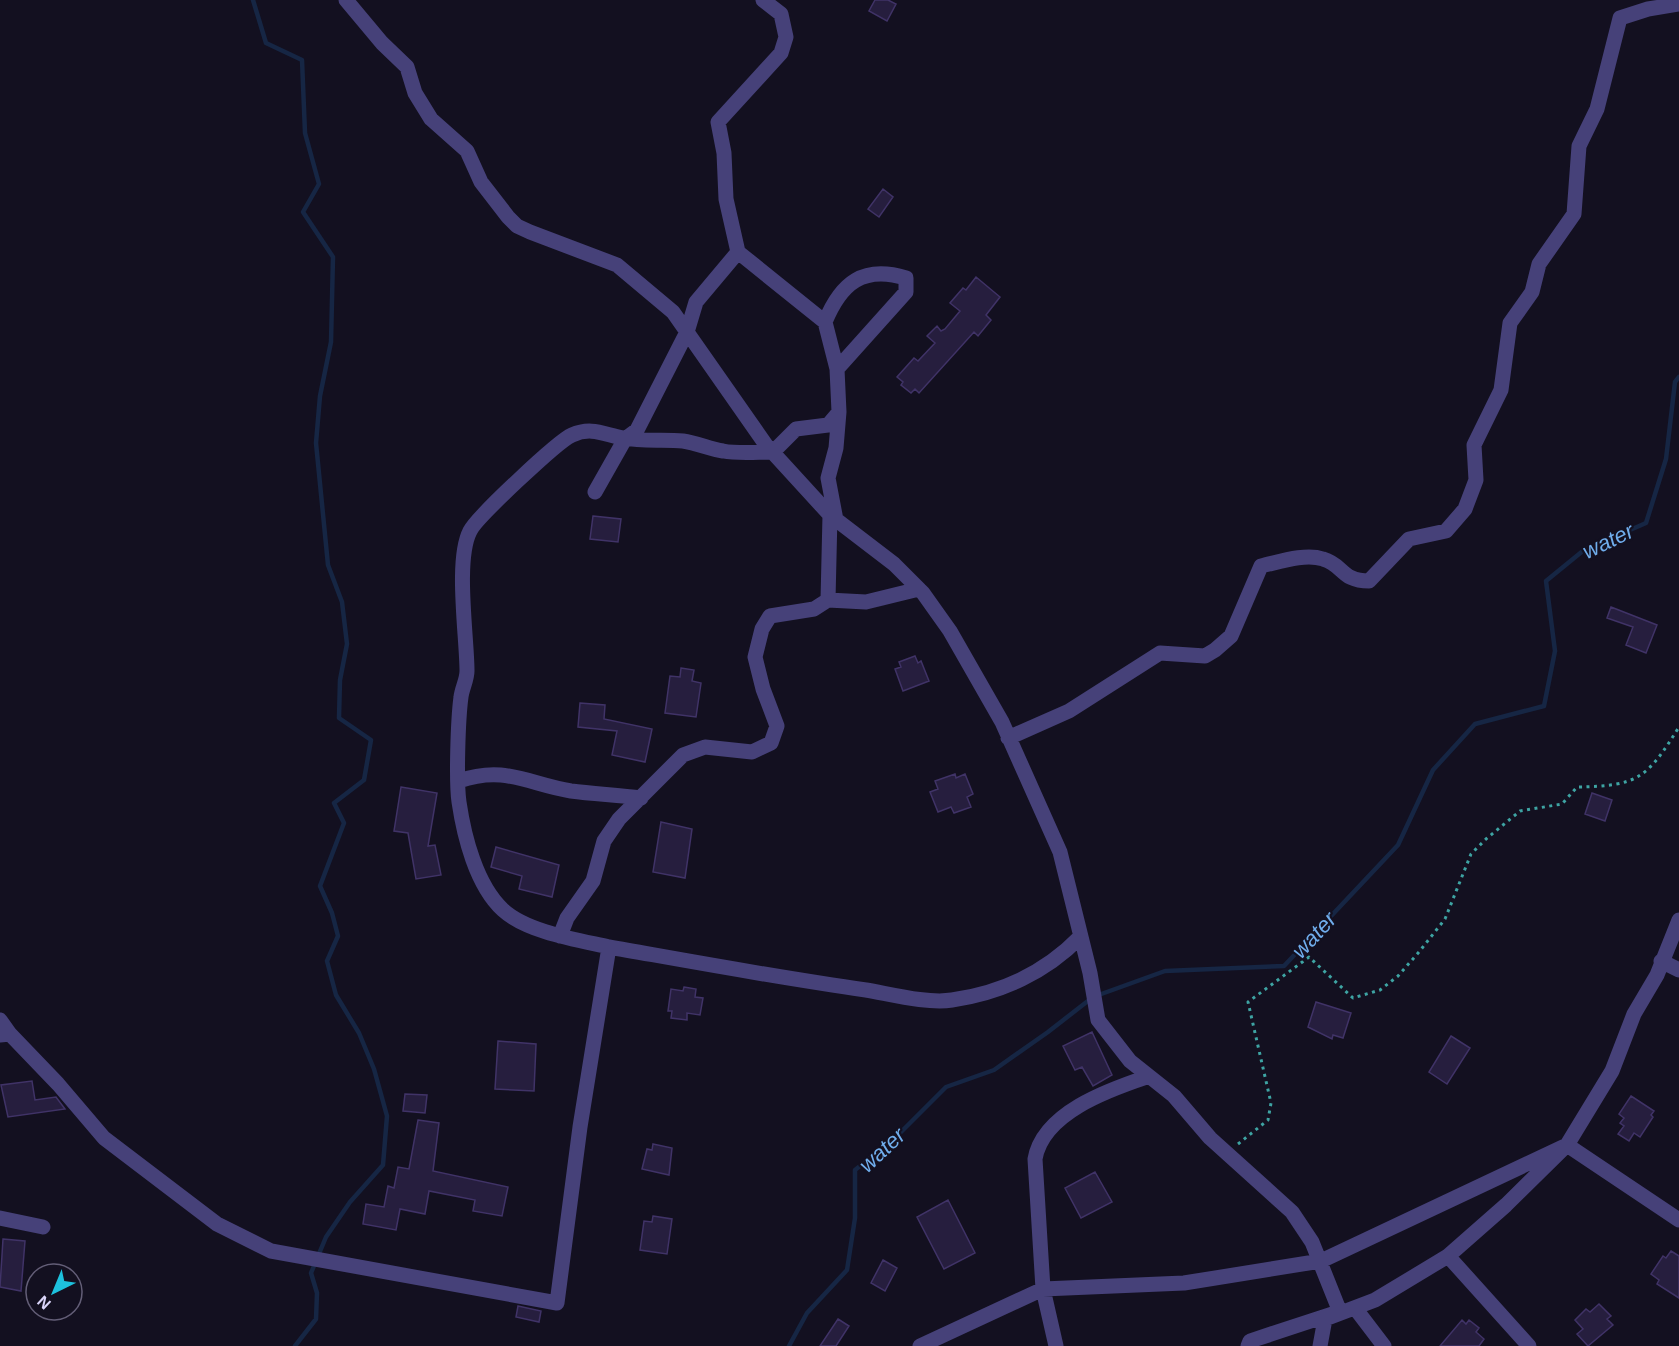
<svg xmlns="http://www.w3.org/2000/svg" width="1679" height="1346" font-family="Arial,sans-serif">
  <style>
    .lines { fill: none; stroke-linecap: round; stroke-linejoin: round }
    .stream { stroke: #162644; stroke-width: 4.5 }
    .building { fill: #261e3e; stroke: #403367; stroke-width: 1.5 }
    .path { stroke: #3ea4a3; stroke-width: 3; stroke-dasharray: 3 4.5; stroke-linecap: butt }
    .street { stroke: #464179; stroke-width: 15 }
    .labels { text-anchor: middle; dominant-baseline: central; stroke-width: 4.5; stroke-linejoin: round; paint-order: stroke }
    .water-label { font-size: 22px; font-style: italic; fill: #70adec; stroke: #131020 }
  </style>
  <rect width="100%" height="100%" fill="#131020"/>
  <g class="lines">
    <path class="stream" d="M253 0 266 43 302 60 305 133 319 184 303 212 333 257 331 342 320 396 316 443 328 565 342 602 347 644 340 680 339 718 371 740 364 780 334 803 344 823 320 886 332 913 338 936 327 961 336 995 359 1033 374 1069 387 1116 383 1165 350 1202 326 1237 311 1273 317 1293 316 1319 295 1346
      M789 1346 807 1313 847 1270 855 1218V1170L893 1140 946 1087 994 1070 1048 1032 1093 997 1165 971 1284 966 1398 845 1433 770 1475 724 1544 706 1555 651 1546 581 1584 550 1646 523 1666 459 1675 382 1679 377"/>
  </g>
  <path class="building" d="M875 0H888L896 4 887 21 869 11Z
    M883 189 893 197 879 217 868 209Z
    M976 277 1000 297 986 315 991 320 978 336 974 332 919 393 915 389 911 393 901 385 903 382 897 377 914 358 918 361 935 343 927 336 937 326 941 331 945 329 960 311 950 303 963 288 966 290Z
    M593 516 621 519 618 542 590 539Z
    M1611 607 1657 625 1646 653 1626 645 1633 627 1607 618Z
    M915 656 918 663 921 661 929 681 903 691 895 669 901 667 899 662Z
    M681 668 694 670 692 681 701 683 696 717 665 713 670 676 680 677Z
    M580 703 605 705 604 719 652 729 645 762 612 755 617 731 578 727Z
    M955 774 956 778 965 774 973 794 967 797 971 807 954 813 951 807 938 812 930 792 938 789 935 781Z
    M401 787 437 793 428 846 435 845 441 875 416 879 408 833 394 831Z
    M1592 793 1612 800 1605 821 1585 814Z
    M661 822 692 829 685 878 653 872Z
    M496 847 559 865 552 897 519 889 522 876 491 867Z
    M684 987 696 989 695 997 703 998 700 1015 687 1013V1020L671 1018 672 1011H668L671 989 683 991Z
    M1316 1002 1351 1013 1343 1038 1333 1035 1332 1039 1308 1027Z
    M1092 1032 1112 1075 1093 1086 1082 1067 1075 1070 1063 1046Z
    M1451 1036 1470 1048 1447 1084 1429 1072Z
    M498 1041 536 1044 534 1091 495 1089Z
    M32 1081 35 1100 56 1097 65 1109 8 1117 1 1085Z
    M405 1094 427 1095 425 1113 403 1111Z
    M1631 1096 1654 1111 1651 1115 1653 1117 1640 1137 1634 1133 1629 1141 1618 1134 1624 1126 1620 1123 1624 1118 1619 1114Z
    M418 1120 439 1123 433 1171 508 1187 502 1216 473 1211 475 1200 429 1191 425 1214 400 1209 396 1230 363 1224 366 1204 384 1207 388 1186 394 1188 398 1167 409 1169Z
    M653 1144 672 1148 669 1175 642 1169 647 1149 652 1150Z
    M1095 1172 1112 1202 1081 1218 1065 1188Z
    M948 1200 975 1253 944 1269 917 1217Z
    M653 1216 672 1219 667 1254 640 1250 644 1221 652 1222Z
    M3 1239 25 1241 21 1291 0 1287Z
    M1671 1251 1679 1256V1298L1657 1284 1659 1280 1651 1274 1663 1256 1666 1258Z
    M883 1260 897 1268 885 1291 871 1283Z
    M1599 1304 1611 1316 1607 1319 1613 1325 1588 1346 1577 1334 1583 1329 1575 1320 1586 1309 1590 1312Z
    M518 1306 541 1311 539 1322 516 1317Z
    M838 1319 849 1326 836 1346H820Z
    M1462 1320 1466 1324 1469 1320 1479 1328 1476 1332 1484 1339 1479 1346H1440Z"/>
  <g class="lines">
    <path class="path" d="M1238 1144 1268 1120 1271 1103 1248 1002 1309 957 1353 998 1380 990 1398 976 1419 952 1445 919 1471 854 1486 839 1520 811 1562 804 1577 787C1639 786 1647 778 1679 727"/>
    <path class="street" d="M346 0 382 43 407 67 415 93 431 119 467 151 481 182 508 217 517 226 530 232 617 265 673 312 766 445 830 515 828 600 814 609 770 616 762 629 755 657 763 689 777 726 771 743 752 752 705 747 683 755 619 819 604 841 593 881 567 918 560 936
      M825 322C841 283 863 265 906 278V292L837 369
      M595 492 625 439 637 430 687 332 696 302 738 252 726 199 724 153 718 122 781 53 786 37 781 14 763 0
      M830 515 894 564 923 593 950 631 1002 722 1060 852 1090 973 1098 1020 1130 1061 1174 1096 1210 1138 1292 1212 1312 1242 1340 1312
      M836 520 828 478 836 448 839 412
      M828 600 866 602 919 589
      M1008 738 1069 711 1160 653 1205 656 1215 650 1231 636 1261 566C1279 562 1305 553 1323 559 1344 565 1341 581 1369 581L1409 539 1446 531 1465 509 1476 480 1474 445 1501 390 1510 323 1532 292 1539 264 1574 214 1579 146 1597 109 1620 18 1648 9 1679 4
      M459 781C505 765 528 784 571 791 594 794 618 795 641 798
      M609 947C578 940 527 932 503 910 476 885 464 836 459 802 456 781 458 719 461 697 462 688 467 680 467 671 467 637 455 560 470 531 476 518 558 441 572 435 592 426 605 435 624 438 643 442 664 439 683 441 697 443 710 449 723 451 739 454 757 452 773 452L796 429 828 425 839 412 837 369 825 322 738 252
      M1661 961 1679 970
      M0 1020 10 1034
      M0 1035 10 1034 58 1084 104 1138 217 1224 271 1251 557 1303 580 1127 609 947C694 962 780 978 866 990 890 994 928 1004 952 1000 1001 993 1046 972 1080 937
      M1147 1077C1108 1090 1043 1113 1035 1159L1043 1289 1184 1283 1321 1261 1567 1145 1679 1220
      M0 1218 43 1227
      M1448 1256 1529 1346
      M1355 1308 1384 1346
      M920 1346 1043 1289 1056 1346
      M1248 1346 1250 1341 1332 1314
      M1320 1346 1325 1319 1375 1300 1448 1256 1506 1205 1567 1145 1612 1071 1634 1014 1657 975 1679 920"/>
  </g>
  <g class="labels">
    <g class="water-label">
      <text transform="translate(1608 541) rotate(-26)">water</text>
      <text transform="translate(1314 935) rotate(-47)">water</text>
      <text transform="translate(882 1150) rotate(-43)">water</text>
    </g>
  </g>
  <g transform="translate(54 1292) rotate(223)"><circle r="28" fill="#131020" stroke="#635e77" stroke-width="1.5"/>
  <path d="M0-4.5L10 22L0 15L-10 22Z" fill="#1dc1dd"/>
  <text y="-9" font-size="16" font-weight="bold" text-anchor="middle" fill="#dad4f9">N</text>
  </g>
</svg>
